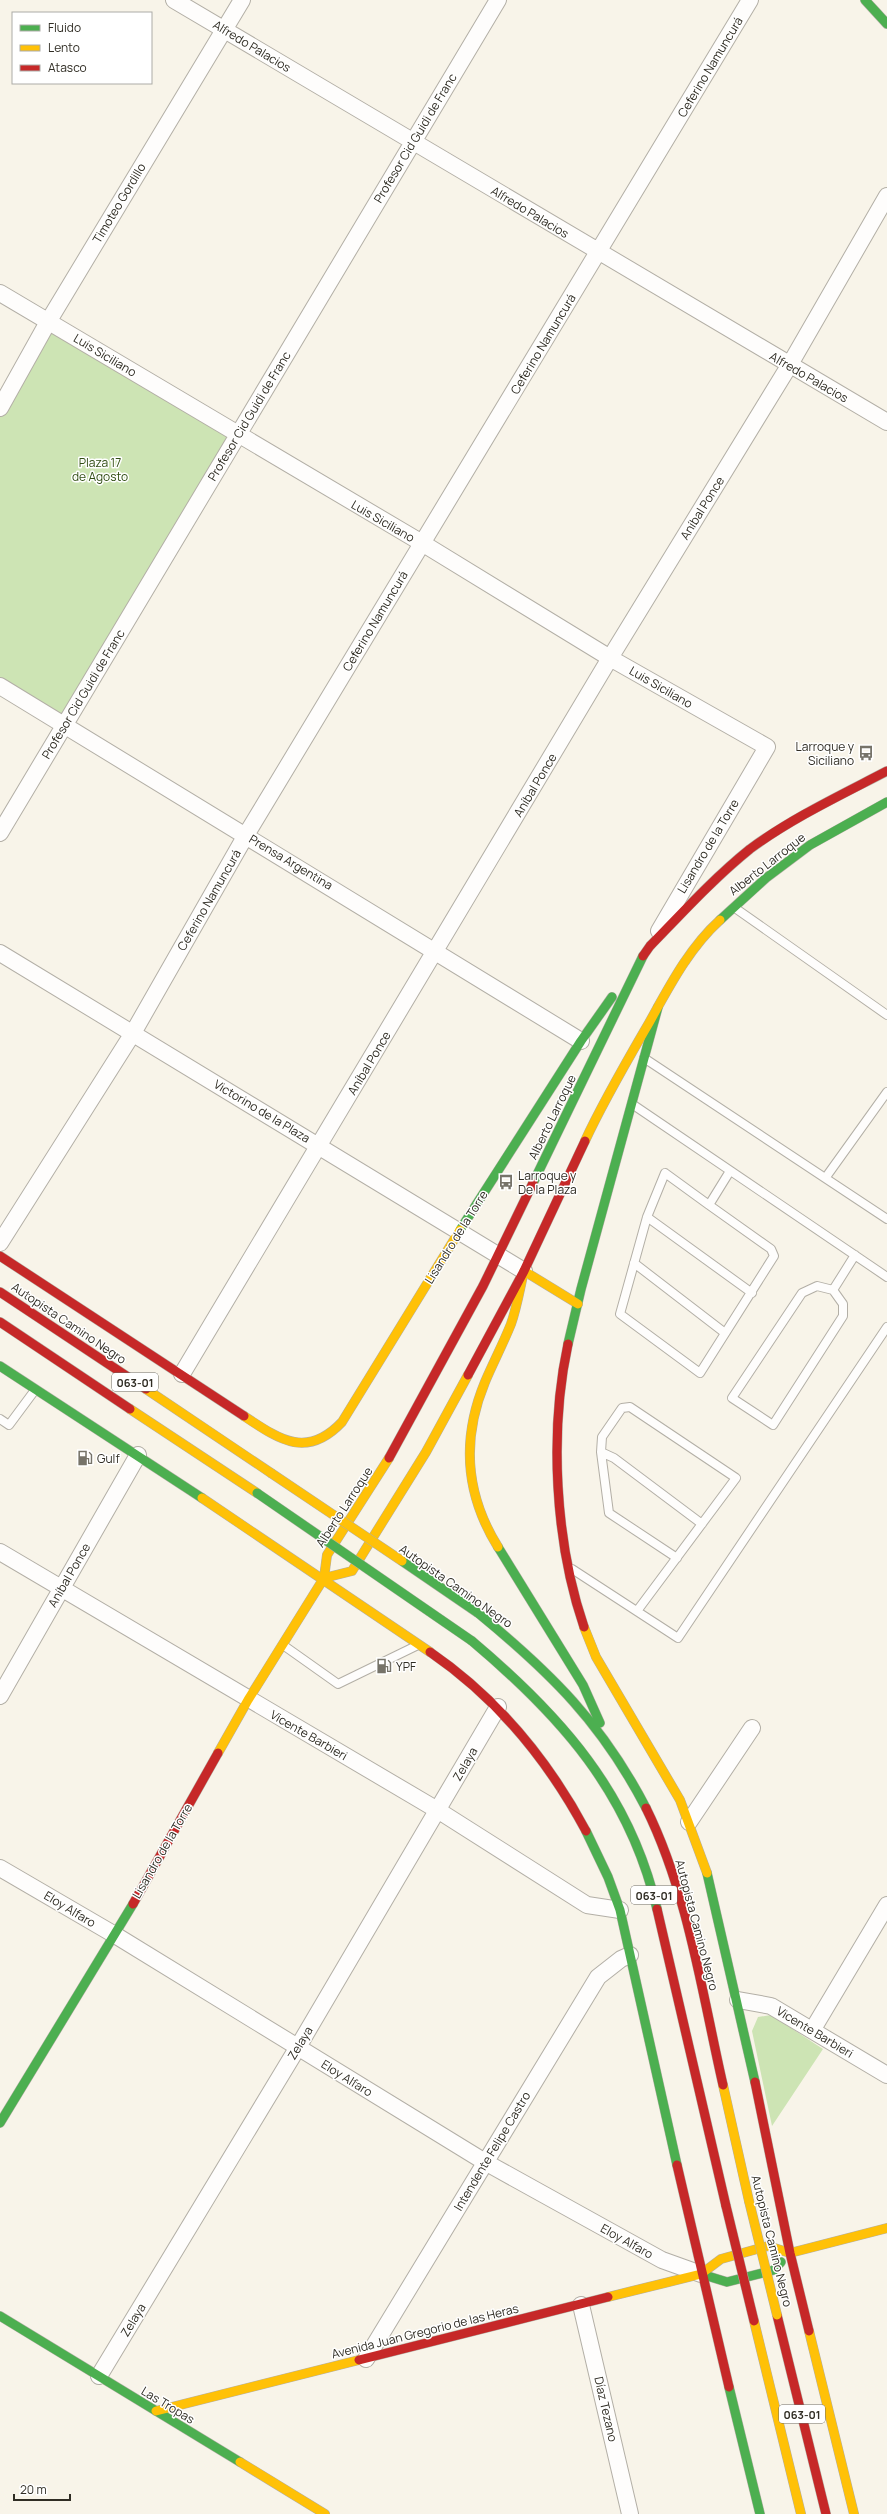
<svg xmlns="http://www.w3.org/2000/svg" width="887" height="2514" font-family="Manrope,sans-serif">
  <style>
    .green { fill: #cde4b4 }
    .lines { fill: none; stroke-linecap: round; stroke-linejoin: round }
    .lane-casing { stroke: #b3afa6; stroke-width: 10 }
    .street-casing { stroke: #b3afa6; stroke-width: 18 }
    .fast-casing { stroke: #b3afa6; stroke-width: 10 }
    .slow-casing { stroke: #b3afa6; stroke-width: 10 }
    .jam-casing { stroke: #b3afa6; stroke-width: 10 }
    .lane { stroke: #fefdfc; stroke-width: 8 }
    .street { stroke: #fefdfc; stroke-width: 16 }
    .fast { stroke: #4caf50; stroke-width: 9 }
    .slow { stroke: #ffc107; stroke-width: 9 }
    .jam { stroke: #c62828; stroke-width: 9 }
    .fast-bridge-casing { stroke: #b3afa6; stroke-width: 10; stroke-linecap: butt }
    .slow-bridge-casing { stroke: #b3afa6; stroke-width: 10; stroke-linecap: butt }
    .jam-bridge-casing { stroke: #b3afa6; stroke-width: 10; stroke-linecap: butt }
    .fast-bridge { stroke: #4caf50; stroke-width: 9 }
    .slow-bridge { stroke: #ffc107; stroke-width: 9 }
    .jam-bridge { stroke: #c62828; stroke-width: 9 }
    .labels { text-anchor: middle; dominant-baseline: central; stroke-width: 3; stroke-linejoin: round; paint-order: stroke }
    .shield { fill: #fff; stroke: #6e6c66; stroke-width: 1 }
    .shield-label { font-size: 11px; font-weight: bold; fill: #302d24 }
    .street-label { font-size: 12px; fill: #302d24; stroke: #fff }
    .park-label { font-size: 12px; fill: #314e14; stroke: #fff }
    .poi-label { font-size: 12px; fill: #302d24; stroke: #fff; text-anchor: start }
  </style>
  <rect width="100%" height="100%" fill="#f8f4e9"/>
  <path class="green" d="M48 322 238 435 65 725 0 686V408Z
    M771 2015 823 2049 772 2126 752 2031 758 2017Z"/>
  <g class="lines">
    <g class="lane-casing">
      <path id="lane" d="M735 908 887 1015
        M644 1058 887 1219
        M632 1104 887 1277
        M826 1177 887 1092
        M709 1205 771 1249 774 1256 700 1373 620 1314 647 1217 665 1173 709 1205 730 1171
        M647 1217 752 1293
        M634 1263 725 1333
        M833 1290 843 1304V1316L773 1425 732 1398 802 1293 817 1286 833 1290 855 1255
        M0 1419 9 1425 35 1390
        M601 1452 609 1513 677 1558
        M572 1569 678 1638 887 1327
        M637 1611 736 1478 630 1407 622 1408 602 1437 601 1452 614 1458 702 1524
        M283 1645 338 1684 416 1646"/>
    </g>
    <g class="street-casing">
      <path id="street" d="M174 0 887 422
        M0 293 422 543 610 658 767 747 659 931
        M0 408 48 322 242 0
        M0 686 581 1041
        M0 833 498 0
        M0 953 524 1271
        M0 1243 133 1033 246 835 750 0
        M182 1374 610 658 789 366 887 196
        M0 1552 439 1811 587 1905 620 1910
        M0 1696 138 1455
        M689 1822 752 1728
        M0 1868 115 1935 485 2162 662 2260 701 2274
        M738 2000 771 2006 887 2075
        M813 2029 887 1905
        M581 2305 630 2514
        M366 2359 598 1977 621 1959 630 1955
        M99 2376 298 2047 498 1707"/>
    </g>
    <g class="fast-casing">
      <path id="fast" d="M865 0 887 24
        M720 920 766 878 810 845 887 802
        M533 1183 643 956
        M460 1230 581 1041 612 997
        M568 1344 581 1289 658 1007
        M0 1366 202 1498
        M498 1547 583 1685 600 1723
        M478 1613C551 1673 602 1723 646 1808
        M472 1641C561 1716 630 1793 657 1909
        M586 1831 608 1877 620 1910 677 2165
        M707 1873 755 2082
        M0 2123 133 1904
        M701 2274 727 2282 774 2270 781 2262
        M0 2316 240 2462
        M729 2387 760 2514"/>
    </g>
    <g class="slow-casing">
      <path id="slow" d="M585 1141C604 1100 627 1061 649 1023 669 987 689 948 720 920
        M524 1271 578 1304
        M146 1389 271 1473
        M130 1409 257 1493
        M244 1416C280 1440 307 1459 342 1422L460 1230
        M202 1498 430 1652
        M498 1547C465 1494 461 1440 485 1382 493 1363 503 1344 511 1324 517 1307 520 1288 524 1271
        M324 1578 352 1571 426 1452 468 1375
        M584 1627 596 1657 680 1800 707 1873
        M218 1753 248 1700 324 1578 327 1555 389 1458
        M723 2085 749 2201
        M608 2297 701 2274 721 2259 768 2246 790 2253 887 2228
        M754 2321 801 2514
        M809 2331 854 2514
        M156 2411 359 2360
        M240 2462 325 2514"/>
    </g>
    <g class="jam-casing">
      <path id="jam" d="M643 956 650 946C682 913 714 878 750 849 792 818 841 795 887 771
        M0 1256 244 1416
        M0 1292 146 1389
        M0 1322 130 1409
        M568 1344C549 1432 555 1542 584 1627
        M468 1375 524 1271 585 1141
        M389 1458 483 1286 533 1183
        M430 1652C497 1698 548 1760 586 1831
        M646 1808C688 1893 702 1993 723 2085
        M133 1904 218 1753
        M657 1909 726 2206
        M755 2082 790 2253 809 2331
        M677 2165 729 2387
        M777 2315 826 2514
        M359 2360 608 2297"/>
    </g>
    <use href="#lane" class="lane"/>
    <use href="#street" class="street"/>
    <use href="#fast" class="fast"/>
    <use href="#slow" class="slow"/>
    <use href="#jam" class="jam"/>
    <g class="fast-bridge-casing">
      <path id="fast-bridge" d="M257 1493 472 1641
        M402 1561 478 1613"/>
    </g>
    <g class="slow-bridge-casing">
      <path id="slow-bridge" d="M271 1473 402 1561
        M749 2201 777 2315"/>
    </g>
    <g class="jam-bridge-casing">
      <path id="jam-bridge" d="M726 2206 754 2321"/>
    </g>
    <use href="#fast-bridge" class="fast-bridge"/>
    <use href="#slow-bridge" class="slow-bridge"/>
    <use href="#jam-bridge" class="jam-bridge"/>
  </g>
  <defs>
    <g id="bus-bare" transform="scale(1.2)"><path d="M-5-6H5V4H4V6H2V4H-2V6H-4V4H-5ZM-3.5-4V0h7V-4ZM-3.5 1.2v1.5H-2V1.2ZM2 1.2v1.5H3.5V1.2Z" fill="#767369" stroke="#fff" stroke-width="2.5" paint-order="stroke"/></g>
    <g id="fuel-bare" transform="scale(1.2)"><path d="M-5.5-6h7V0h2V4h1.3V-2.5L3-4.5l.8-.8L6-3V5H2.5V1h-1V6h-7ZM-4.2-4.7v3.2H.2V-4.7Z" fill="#767369" stroke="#fff" stroke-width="2.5" paint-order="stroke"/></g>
  </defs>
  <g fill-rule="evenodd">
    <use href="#bus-bare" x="866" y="753"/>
    <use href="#bus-bare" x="506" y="1182"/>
    <use href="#fuel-bare" x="85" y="1458"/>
    <use href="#fuel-bare" x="384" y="1666"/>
  </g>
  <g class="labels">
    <g class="shield">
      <rect x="112" y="1373" width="46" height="18" rx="3"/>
      <rect x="631" y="1886" width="46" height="18" rx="3"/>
      <rect x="779" y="2405" width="46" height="18" rx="3"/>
    </g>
    <g class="shield-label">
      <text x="135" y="1382">063-01</text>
      <text x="654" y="1895">063-01</text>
      <text x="802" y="2414">063-01</text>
    </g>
    <g class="street-label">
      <text transform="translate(252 46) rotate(31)">Alfredo Palacios</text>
      <text transform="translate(710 67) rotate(-59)">Ceferino Namuncurá</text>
      <text transform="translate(415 138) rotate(-59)">Profesor Cid Guidi de Franc</text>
      <text transform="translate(119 203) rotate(-59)">Timoteo Gordillo</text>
      <text transform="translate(530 212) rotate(31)">Alfredo Palacios</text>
      <text transform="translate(543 344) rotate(-59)">Ceferino Namuncurá</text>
      <text transform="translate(105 355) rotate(31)">Luis Siciliano</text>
      <text transform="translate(809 377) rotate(30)">Alfredo Palacios</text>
      <text transform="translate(249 416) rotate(-59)">Profesor Cid Guidi de Franc</text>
      <text transform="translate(702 508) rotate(-58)">Aníbal Ponce</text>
      <text transform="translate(383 521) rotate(30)">Luis Siciliano</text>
      <text transform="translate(375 621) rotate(-59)">Ceferino Namuncurá</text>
      <text transform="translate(661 687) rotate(30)">Luis Siciliano</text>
      <text transform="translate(83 694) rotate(-59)">Profesor Cid Guidi de Franc</text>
      <text transform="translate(535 785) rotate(-59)">Aníbal Ponce</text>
      <text transform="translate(708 846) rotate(-59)">Lisandro de la Torre</text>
      <text transform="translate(291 862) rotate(31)">Prensa Argentina</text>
      <text transform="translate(767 864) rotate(-38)">Alberto Larroque</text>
      <text transform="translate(209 900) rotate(-60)">Ceferino Namuncurá</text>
      <text transform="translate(369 1063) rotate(-59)">Aníbal Ponce</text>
      <text transform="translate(262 1111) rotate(31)">Victorino de la Plaza</text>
      <text transform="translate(552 1117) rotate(-64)">Alberto Larroque</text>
      <text transform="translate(456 1237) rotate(-58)">Lisandro de la Torre</text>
      <text transform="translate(69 1323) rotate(34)">Autopista Camino Negro</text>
      <text transform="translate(344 1507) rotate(-57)">Alberto Larroque</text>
      <text transform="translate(69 1575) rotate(-60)">Aníbal Ponce</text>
      <text transform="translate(456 1586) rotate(35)">Autopista Camino Negro</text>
      <text transform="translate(309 1735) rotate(30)">Vicente Barbieri</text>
      <text transform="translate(465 1764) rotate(-60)">Zelaya</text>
      <text transform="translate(162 1851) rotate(-60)">Lisandro de la Torre</text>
      <text transform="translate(70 1909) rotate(31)">Eloy Alfaro</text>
      <text transform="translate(697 1925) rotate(75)">Autopista Camino Negro</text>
      <text transform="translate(815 2032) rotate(31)">Vicente Barbieri</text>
      <text transform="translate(300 2043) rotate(-59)">Zelaya</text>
      <text transform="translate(347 2078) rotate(32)">Eloy Alfaro</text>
      <text transform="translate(492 2151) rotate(-59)">Intendente Felipe Castro</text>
      <text transform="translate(627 2241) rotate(29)">Eloy Alfaro</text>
      <text transform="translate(772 2241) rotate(76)">Autopista Camino Negro</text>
      <text transform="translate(133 2320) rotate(-59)">Zelaya</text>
      <text transform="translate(425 2331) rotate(-14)">Avenida Juan Gregorio de las Heras</text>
      <text transform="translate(168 2405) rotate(31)">Las Tropas</text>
      <text transform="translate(606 2409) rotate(77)">Díaz Tezano</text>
    </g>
    <g class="park-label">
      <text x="100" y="462">Plaza 17<tspan x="100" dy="14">de Agosto</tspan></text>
    </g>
    <g class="poi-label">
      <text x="854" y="746" text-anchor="end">Larroque y<tspan x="854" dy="14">Siciliano</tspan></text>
      <text x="518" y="1175">Larroque y<tspan x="518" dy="14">De la Plaza</tspan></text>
      <text x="97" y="1458">Gulf</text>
      <text x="396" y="1666">YPF</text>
    </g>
  </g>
  <rect x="12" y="12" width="140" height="72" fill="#ffffff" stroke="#acaba7"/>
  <rect x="20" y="25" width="20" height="6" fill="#4caf50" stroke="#acaba7"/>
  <text x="48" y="32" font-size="12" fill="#302d24">Fluido</text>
  <rect x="20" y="45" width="20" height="6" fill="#ffc107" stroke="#acaba7"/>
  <text x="48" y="52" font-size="12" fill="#302d24">Lento</text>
  <rect x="20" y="65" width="20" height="6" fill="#c62828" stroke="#acaba7"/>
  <text x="48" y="72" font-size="12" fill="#302d24">Atasco</text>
  <path d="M14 2494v6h56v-6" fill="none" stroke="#302d24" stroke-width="2"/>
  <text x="20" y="2494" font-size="12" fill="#302d24" stroke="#ffffff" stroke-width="3" paint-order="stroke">20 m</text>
</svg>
